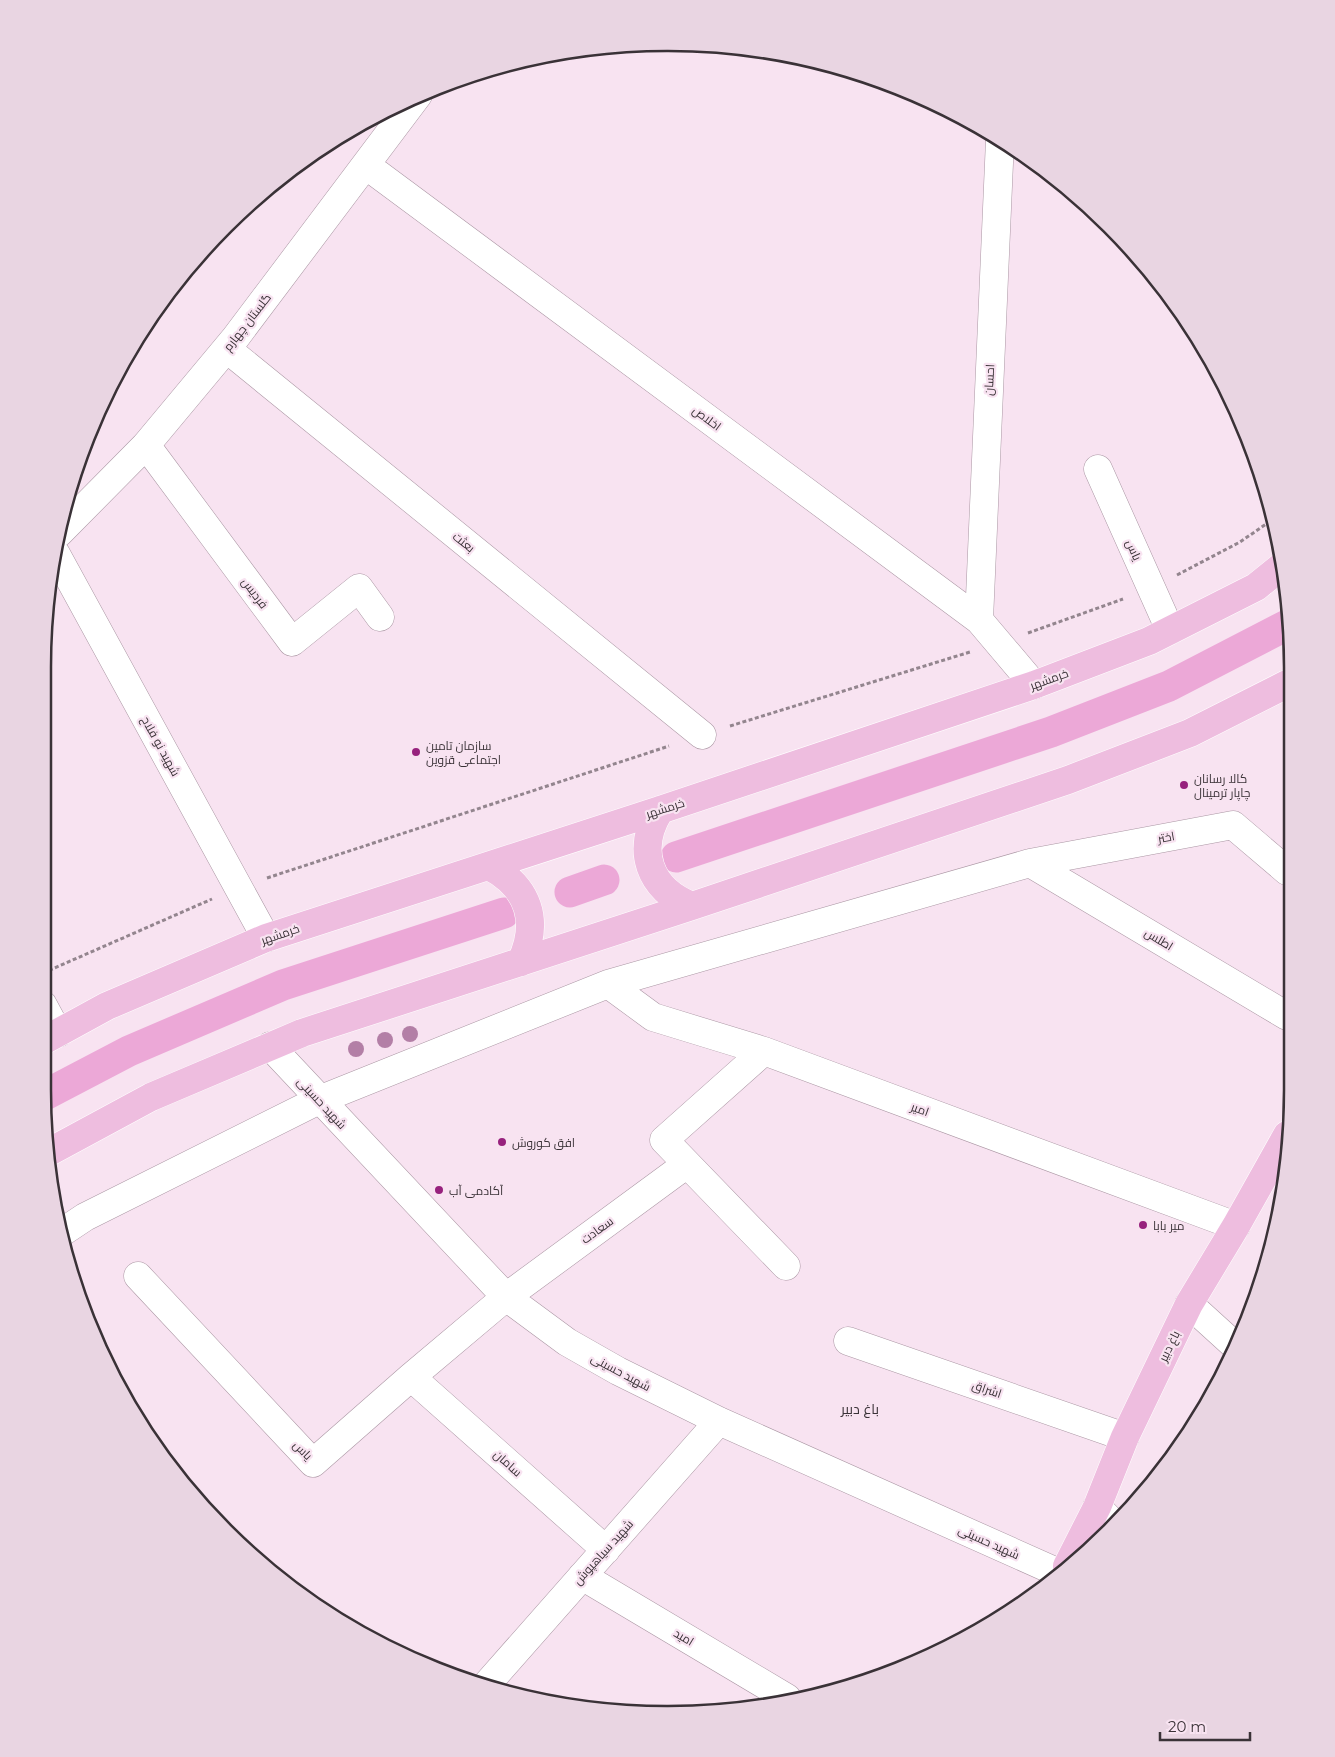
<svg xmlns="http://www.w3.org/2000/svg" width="1335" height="1757" font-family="Montserrat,Cairo,sans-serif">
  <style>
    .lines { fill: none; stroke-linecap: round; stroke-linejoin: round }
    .canal { stroke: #eca8d7; stroke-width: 31 }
    .minor-casing { stroke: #ab97a4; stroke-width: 29 }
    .major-casing { stroke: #fff; stroke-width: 29 }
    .path { stroke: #93858e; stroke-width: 3; stroke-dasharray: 4 2.5; stroke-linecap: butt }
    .minor { stroke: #fff; stroke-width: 28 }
    .major { stroke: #eebddf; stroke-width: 28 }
    .tree { fill: #b37fa6 }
    .poi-dot { fill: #97217d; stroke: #f8e3f1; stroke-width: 2 }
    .labels { text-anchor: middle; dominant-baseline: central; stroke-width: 4.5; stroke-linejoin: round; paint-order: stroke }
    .street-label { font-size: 12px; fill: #3a3237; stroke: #f8e3f1 }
    .poi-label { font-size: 12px; fill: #3a3237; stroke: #f8e3f1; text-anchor: start }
    .neighbourhood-label { font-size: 14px; fill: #3a3237; stroke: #f8e3f1 }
    .rim { fill: none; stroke: #3a3237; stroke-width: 2.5 }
  </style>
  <rect width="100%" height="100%" fill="#f8e3f1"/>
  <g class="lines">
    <path class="canal" d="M676 857 1051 732 1169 686 1287 625
      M570 892 604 880
      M43 1096 129 1051 283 985 504 913"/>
    <g class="minor-casing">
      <path id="minor" d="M367 166 979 620 1034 685
        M227 349 702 735
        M146 445 292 642 359 588 380 617
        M1098 469 1170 630
        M59 533 146 445 236 337 418 95
        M56 554 266 938
        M979 620 1000 140
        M1030 863 1287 1016
        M608 984 653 1017 764 1051 1236 1226
        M43 1005 58 1033
        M270 1046 506 1297 567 1342 618 1371 719 1421 1059 1573
        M764 1051 664 1140 786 1266
        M61 1233 85 1217 319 1100 608 984 1030 863 1233 825 1287 871
        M138 1276 313 1463 411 1377 506 1297 687 1164
        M1189 1304 1233 1344
        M848 1341 1125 1437
        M411 1377 606 1550
        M1097 1507 1115 1525
        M582 1576 787 1698
        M488 1683 719 1421"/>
    </g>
    <g class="major-casing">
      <path id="major" d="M660 810C635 850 649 889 692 906
        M489 866C529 887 540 921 521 962
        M43 1041 107 1006 266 938 660 810 1034 685 1149 641 1256 587 1282 566
        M51 1151 151 1097 302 1033 692 906 1068 780 1190 733 1287 684
        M1067 1566 1097 1507 1125 1437 1189 1304 1236 1226 1287 1135"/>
    </g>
    <path class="path" d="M1177 575 1240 542 1272 520
      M1028 633 1123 599
      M730 726 970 652
      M267 878 669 746
      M43 973 212 899"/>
    <use href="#minor" class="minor"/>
    <use href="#major" class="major"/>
  </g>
  <g class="tree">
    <circle cx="410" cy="1034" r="8"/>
    <circle cx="385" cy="1040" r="8"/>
    <circle cx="356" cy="1049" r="8"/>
  </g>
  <g class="poi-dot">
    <circle cx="416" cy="752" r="5"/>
    <circle cx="1184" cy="785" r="5"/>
    <circle cx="502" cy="1142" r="5"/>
    <circle cx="439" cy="1190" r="5"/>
    <circle cx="1143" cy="1225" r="5"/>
  </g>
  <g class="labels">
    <g class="street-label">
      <text transform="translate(247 322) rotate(-52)">گلستان چهارم</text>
      <text transform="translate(989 380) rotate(-87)">احسان</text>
      <text transform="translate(707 418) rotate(37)">اخلاص</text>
      <text transform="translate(464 542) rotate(39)">بعثت</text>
      <text transform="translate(1134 550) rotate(66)">یاس</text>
      <text transform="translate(255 593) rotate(53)">فردیس</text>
      <text transform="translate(1049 679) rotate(-20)">خرمشهر</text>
      <text transform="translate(161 746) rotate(61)">شهید نو فلاح</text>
      <text transform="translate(665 808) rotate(-18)">خرمشهر</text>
      <text transform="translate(1166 837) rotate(-10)">اختر</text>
      <text transform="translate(280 934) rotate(-19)">خرمشهر</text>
      <text transform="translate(1159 939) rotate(31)">اطلس</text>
      <text transform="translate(322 1103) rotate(47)">شهید حسینی</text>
      <text transform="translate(920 1109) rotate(20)">امیر</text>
      <text transform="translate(597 1230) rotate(-36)">سعادت</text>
      <text transform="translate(1169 1346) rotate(-64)">باغ دبیر</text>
      <text transform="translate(621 1372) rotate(28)">شهید حسینی</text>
      <text transform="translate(987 1389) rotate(19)">اشراق</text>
      <text transform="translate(303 1450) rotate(45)">یاس</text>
      <text transform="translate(508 1463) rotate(42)">سامان</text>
      <text transform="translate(989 1542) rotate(24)">شهید حسینی</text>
      <text transform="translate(603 1552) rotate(-48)">شهید سیاهپوش</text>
      <text transform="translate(684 1637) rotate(31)">امید</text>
    </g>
    <g class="poi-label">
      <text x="426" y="745">سازمان تامین<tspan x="426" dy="14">اجتماعی قزوین</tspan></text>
      <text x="1194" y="778">کالا رسانان<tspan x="1194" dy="14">چاپار ترمینال</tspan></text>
      <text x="512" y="1142">افق کوروش</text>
      <text x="449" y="1190">آکادمی آب</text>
      <text x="1153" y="1225">میر بابا</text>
    </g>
    <g class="neighbourhood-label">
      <text x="860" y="1409">باغ دبیر</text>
    </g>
  </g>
  <path d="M0 0H1335V1757H0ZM667 51H668A616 616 0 0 1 1284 667V1090A616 616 0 0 1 668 1706H667A616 616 0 0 1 51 1090V667A616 616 0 0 1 667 51Z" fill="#e9d5e2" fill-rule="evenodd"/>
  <path class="rim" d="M667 51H668A616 616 0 0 1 1284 667V1090A616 616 0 0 1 668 1706H667A616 616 0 0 1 51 1090V667A616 616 0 0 1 667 51Z"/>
  <path d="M1160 1732v8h90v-8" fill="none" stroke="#3a3237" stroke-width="2.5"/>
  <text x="1168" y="1732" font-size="15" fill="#3a3237" stroke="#f8e3f1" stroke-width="4" paint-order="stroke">20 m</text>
</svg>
